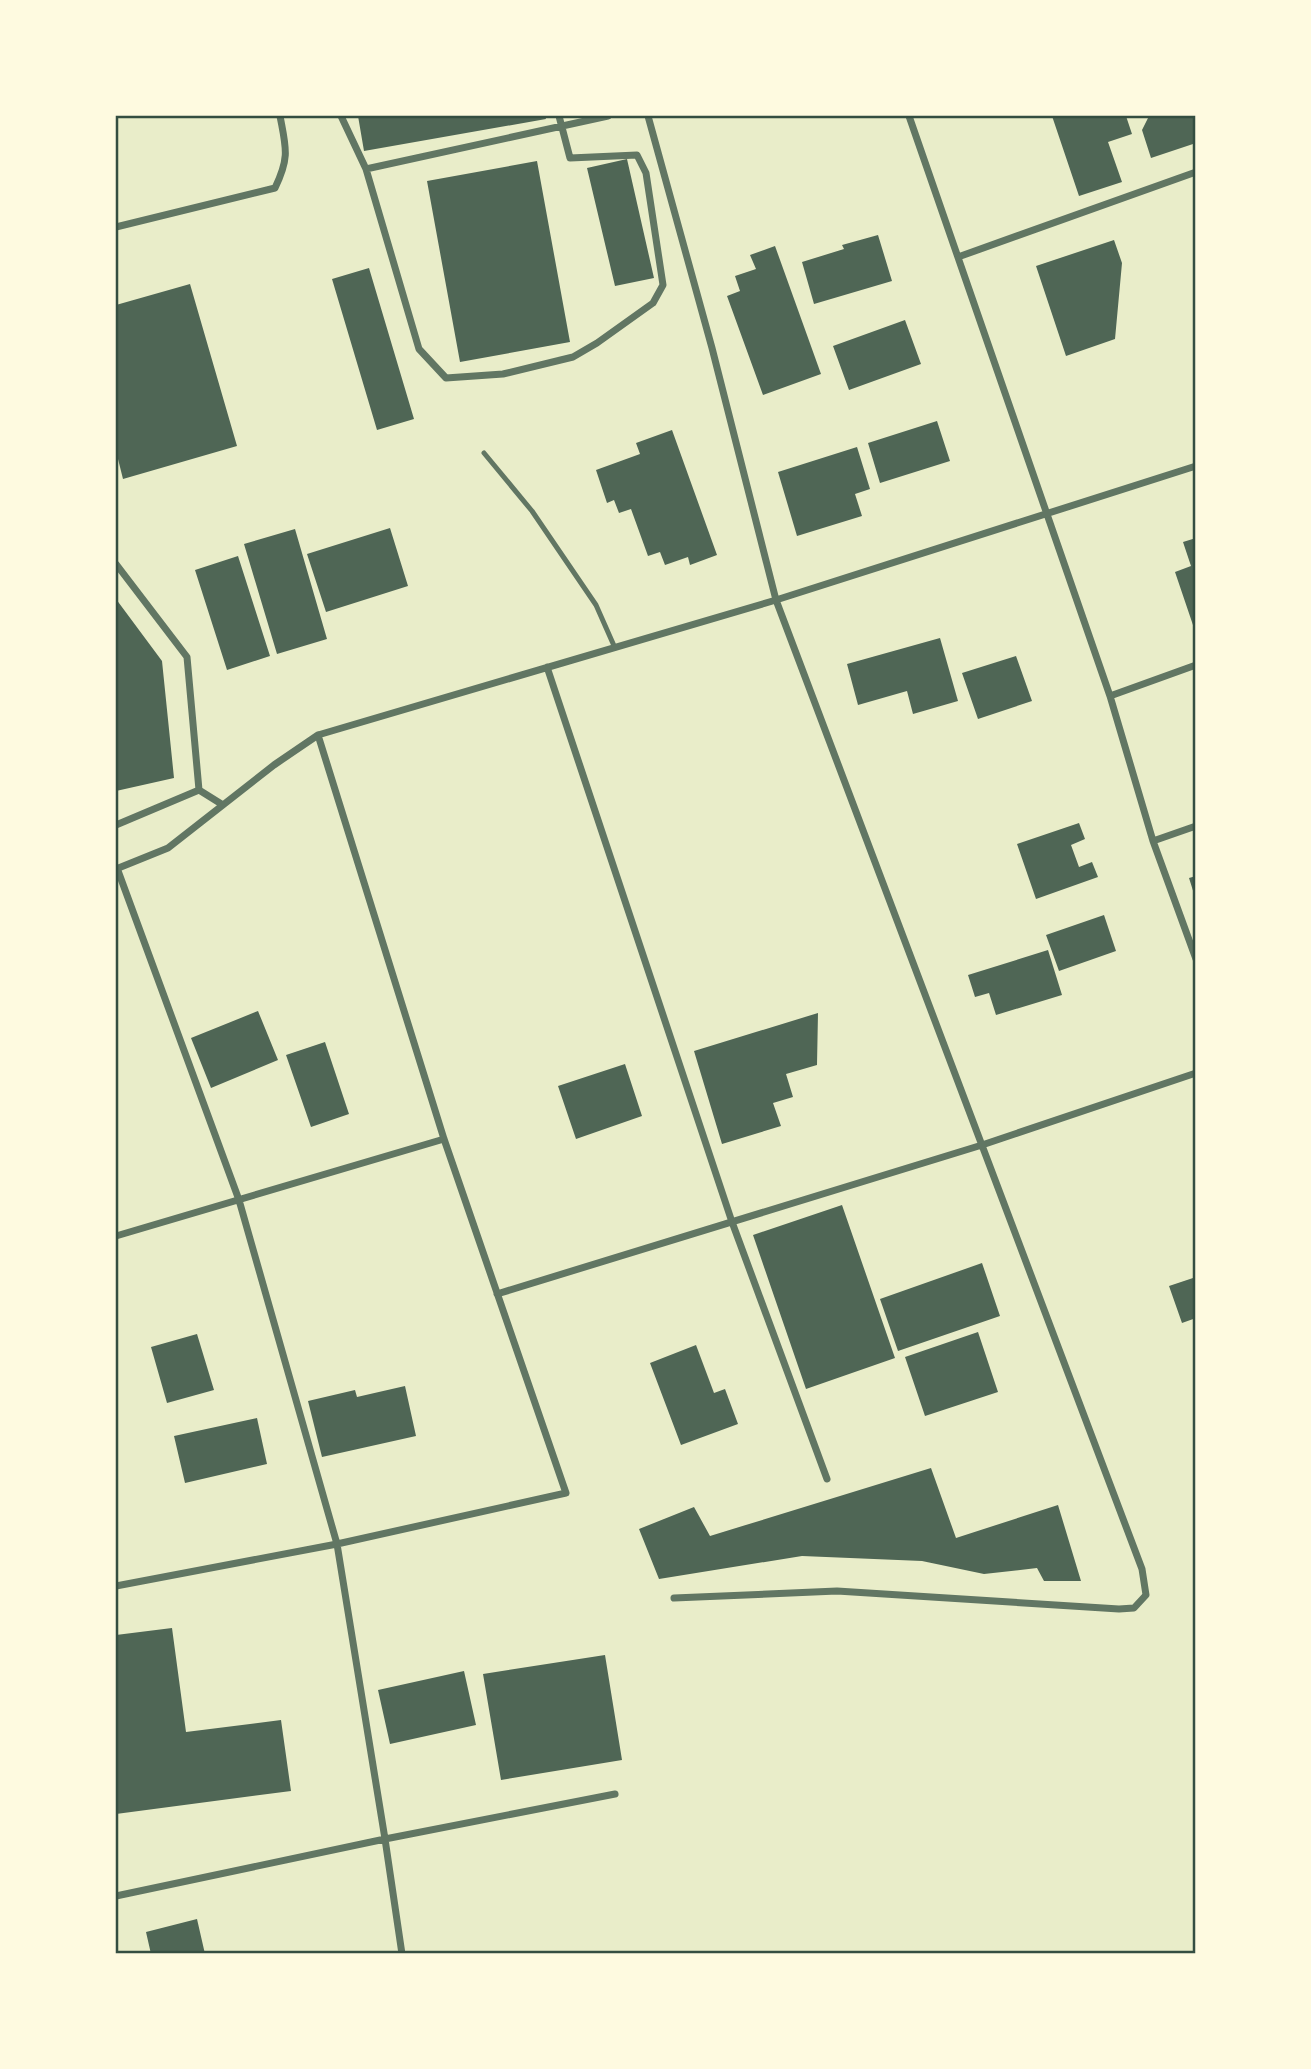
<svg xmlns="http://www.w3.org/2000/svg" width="1311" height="2069" font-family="Lato,sans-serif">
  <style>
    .building { fill: #4f6655 }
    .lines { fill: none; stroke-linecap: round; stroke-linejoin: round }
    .service { stroke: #617663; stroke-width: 5 }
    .minor { stroke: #617663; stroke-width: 7 }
    .neatline { fill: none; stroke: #344e41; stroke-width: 2.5 }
  </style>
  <rect width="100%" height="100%" fill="#e9edc9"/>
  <path class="building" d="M358 116H545L546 119 364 151Z
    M1052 116H1126L1132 134 1108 142 1122 182 1079 196Z
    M1149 116H1196V143L1151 158 1142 130Z
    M627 159 654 278 615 286 587 168Z
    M537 161 570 342 460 362 427 181Z
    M878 235 892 281 814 304 802 262 844 249 842 245Z
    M1114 240 1122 263 1115 339 1066 356 1036 266Z
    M775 246 821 374 763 395 727 296 740 291 735 276 756 269 750 255Z
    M369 268 414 419 377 430 332 279Z
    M190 284 237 446 123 479 116 451V305Z
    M905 320 921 364 849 390 833 346Z
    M937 421 950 461 880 483 868 443Z
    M672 430 717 555 690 565 688 557 665 565 660 552 648 556 631 509 619 513 614 500 607 503 596 470 640 454 636 443Z
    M857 447 870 489 855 494 862 516 797 536 778 472Z
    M390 528 408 586 326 612 307 554Z
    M295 529 327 639 277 654 244 544Z
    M1196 538V631H1195L1175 572 1191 566 1183 542Z
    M238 556 270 656 227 670 195 570Z
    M116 599 162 661 174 778 116 791Z
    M940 638 958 701 913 714 907 691 858 705 847 664Z
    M1016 656 1032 701 978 719 962 673Z
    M1079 823 1085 839 1071 845 1079 867 1092 862 1098 877 1036 899 1017 844Z
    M1196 876V897H1195L1189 878Z
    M1104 915 1116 951 1059 971 1046 935Z
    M1048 950 1062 995 996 1015 989 993 975 997 968 975Z
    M258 1011 278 1060 211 1088 191 1038Z
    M818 1013 817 1065 786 1074 793 1097 773 1103 781 1126 722 1144 694 1051Z
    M325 1042 349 1114 311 1127 286 1055Z
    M625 1064 642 1116 576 1139 558 1086Z
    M842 1205 895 1358 806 1389 753 1235Z
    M982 1263 1000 1316 898 1351 880 1299Z
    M1196 1277V1318L1182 1323 1169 1286Z
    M978 1332 998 1392 925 1416 905 1357Z
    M197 1334 214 1390 167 1403 151 1347Z
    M696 1345 714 1393 725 1389 738 1424 681 1445 650 1363Z
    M405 1386 416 1436 322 1457 308 1401 355 1390 357 1397Z
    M257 1418 267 1464 185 1483 174 1436Z
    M931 1468 956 1538 1058 1505 1081 1581H1044L1037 1568 984 1574 922 1561 802 1556 659 1579 639 1529 694 1507 710 1536Z
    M172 1628 186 1732 281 1720 291 1791 116 1814V1635Z
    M605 1655 622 1760 501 1780 483 1674Z
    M464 1671 476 1725 390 1744 378 1690Z
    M197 1919 205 1954H151L146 1932Z"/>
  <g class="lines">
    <path class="service" d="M484 453 532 511 596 605 615 648"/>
    <path class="minor" d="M341 116 366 169 419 349 446 378 503 374 573 357 597 343 653 303 663 285 646 173 637 155 570 158 559 116
      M648 116 712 348 776 600 1142 1569 1146 1595 1134 1608 1119 1609 837 1591 674 1598
      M909 116 1110 696 1153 841 1196 959
      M366 169 608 116
      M116 227 275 188C290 157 286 148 280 116
      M958 257 1196 172
      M116 564 187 657 199 790
      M547 667 732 1222 827 1479
      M1110 696 1196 665
      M199 790 223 805
      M116 825 199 790
      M1153 841 1196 826
      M116 869 168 848 274 765 318 735
      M116 1236 444 1139
      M497 1294 982 1145 1196 1073
      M116 1586 337 1544 566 1493 444 1139 318 735 776 600 1196 466
      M116 1896 385 1839 337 1544 239 1200 117 868
      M402 1954 385 1839 615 1794"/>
  </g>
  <rect width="1311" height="2069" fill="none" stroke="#fefae0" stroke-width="234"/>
  <rect x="117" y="117" width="1077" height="1835" class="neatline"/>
</svg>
